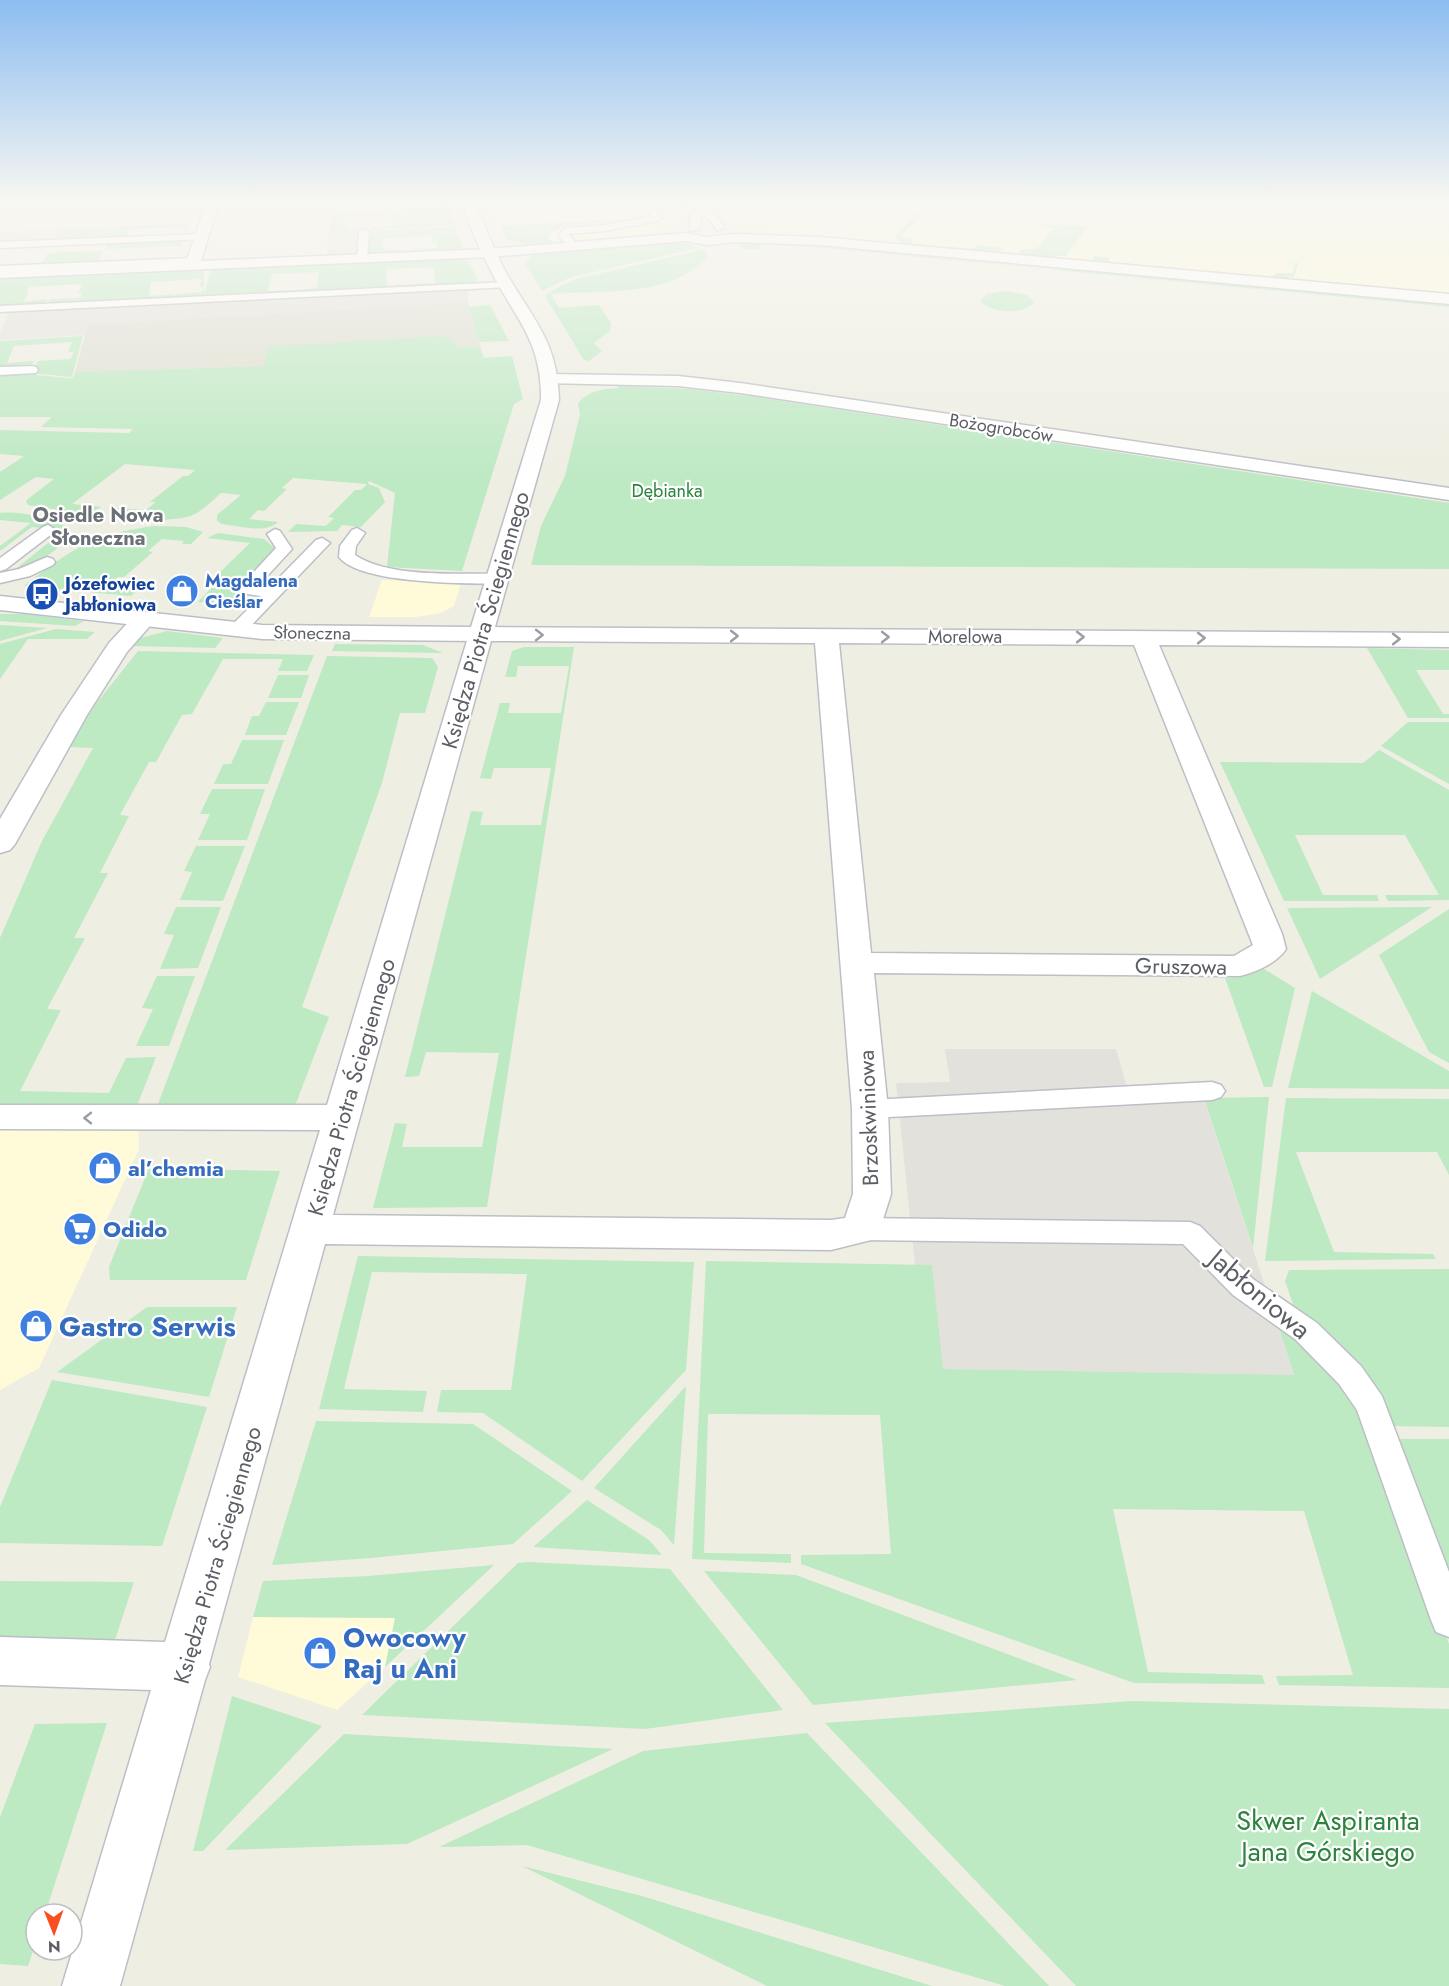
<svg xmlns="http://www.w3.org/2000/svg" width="1449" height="1986" font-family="Jost,sans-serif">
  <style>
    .commercial { fill: #fffbd8 }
    .industrial { fill: #e3e1db }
    .education { fill: #dfded2 }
    .green { fill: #bde9c3 }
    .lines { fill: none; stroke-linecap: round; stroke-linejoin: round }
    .lane-casing { stroke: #bdbfc6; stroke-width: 3 }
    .street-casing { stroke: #bdbfc6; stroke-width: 3 }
    .secondary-casing { stroke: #bcbec6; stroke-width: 3 }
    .lane { fill: #fff; fill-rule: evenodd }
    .street { fill: #fff; fill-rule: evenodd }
    .secondary { fill: #fff; fill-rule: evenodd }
    .oneway { stroke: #9d9ea3 }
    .labels { text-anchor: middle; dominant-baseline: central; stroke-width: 4.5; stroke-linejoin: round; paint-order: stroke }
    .far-street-label { font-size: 18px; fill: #5b5e65; stroke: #fff }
    .far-park-label { font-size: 18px; fill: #2c833c; stroke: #fff }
    .far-shop-label { font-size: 18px; font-weight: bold; fill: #366cbe; stroke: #fff; text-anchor: start }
    .far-transit-label { font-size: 18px; font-weight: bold; fill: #164399; stroke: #fff; text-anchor: start }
    .far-neighbourhood-label { font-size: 20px; font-weight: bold; fill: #6c7077; stroke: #fff }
    .street-label { font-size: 22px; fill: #5b5e65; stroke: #fff }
    .shop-label { font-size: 22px; font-weight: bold; fill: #366cbe; stroke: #fff; text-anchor: start }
    .near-street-label { font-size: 27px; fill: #5b5e65; stroke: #fff }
    .near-shop-label { font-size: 27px; font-weight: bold; fill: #366cbe; stroke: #fff; text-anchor: start }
    .near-park-label { font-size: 27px; fill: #2c833c; stroke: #fff }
  </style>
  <rect width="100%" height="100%" fill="#efeee3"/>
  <path class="commercial" d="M486 201H624L632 218 638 201H674L683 209 684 219 679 226 654 233 527 244 507 240Z
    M713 201H1449V295L773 233 731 225Z
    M382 580 461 583 454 606 441 613 416 617H369Z
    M0 1121 138 1123 139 1149 39 1368 0 1390Z
    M253 1617 395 1618 385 1667 337 1710 238 1677Z"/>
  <path class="industrial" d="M336 201H359L358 213 333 214Z
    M63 229 55 242 0 245V232Z
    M358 230 356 256 326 258 329 232Z
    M467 288 468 302 89 325 85 335 0 340V333L10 309Z
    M945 1049H1116L1127 1087H1200L1294 1375 942 1369 932 1266 915 1265 896 1083 950 1082Z"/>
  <path class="education" d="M468 302 484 359 75 372 88 325Z"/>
  <path class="green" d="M448 206 454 225 372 230V227L394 226 395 222 391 221V215L344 218 346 229 365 230 329 232 333 214Z
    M918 213 936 215 923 214 900 236 913 239 910 243 972 249 979 245 1003 248 1000 251C983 255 911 248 897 240L895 236Z
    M632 219C606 225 573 219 549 234L548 238 554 242 527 244 507 240 500 226Z
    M194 223 189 224 184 237 186 227 130 229 126 239 55 242 63 229Z
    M1055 224 1087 227 1066 256 1039 257 1019 253 1022 249H1037L1053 228 1040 226Z
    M455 227 462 247 458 251 413 254V249L437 248V242H433L432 235 382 239 385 251 406 250V254L368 256 370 231Z
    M183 239 181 246 105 249 108 242Z
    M747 242H767L875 251 1044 269 814 247 760 244 761 249H744L736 245Z
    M669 243 689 244 698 248 571 277 542 291 525 263 534 254Z
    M705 249 707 258C698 265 690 273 680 277 646 295 589 291 551 294L559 308 599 305 611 323 610 331 594 343 602 351 589 361 584 360 545 296 562 285 576 279Z
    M103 251 96 264 39 267 48 253Z
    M1094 256 1110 258 1109 262 1271 277 1277 273H1293L1295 262 1281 260 1298 263V264L1294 277 1278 279 1102 263 1093 260Z
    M453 258 468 261 478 279 474 284 413 288V284L435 283 434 267 387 269V286L411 284V288L294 294V290L317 288 319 272 272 274 268 291 292 290V294L174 299 175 294 202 292 203 287H199L202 279 151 282 149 296 173 294 172 299 47 305 50 299 80 298 82 293H78L82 284 29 287 26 293H29L24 302 48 299 45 305 0 308V279L204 269V294L211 269Z
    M1055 268 1449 305V307L1054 270Z
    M1006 291 1027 295 1034 302C1024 316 991 313 980 301L987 294Z
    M490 305 509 341 479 342 469 307Z
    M83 336 72 377 8 371 34 370 38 361 70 359 74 352H68L72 342 14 346 7 363 34 361 32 364 0 366V341Z
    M440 336 455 340 456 347H479L484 358 512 356 523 399 514 404 462 571 387 567 395 493 369 481 368 484 379 488 385 502 361 527 342 525 337 531 288 532 296 524 326 526 334 518 328 517 355 490H361L367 484 293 478 282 488 287 489 264 511 258 510 249 519 278 522C265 534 239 526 222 524L217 521V515L241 495 221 493C213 500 204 509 195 514 178 523 128 520 110 515V513L118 508 146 510 156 502H150L183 476H188L195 470 125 464 72 504 101 507 92 512 83 514 28 505 26 501 28 499 54 479 36 477 0 500V472L24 456 0 454V430L129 433 133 429 41 427 52 417H0V372L69 378H73L75 372 264 366 267 347Z
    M618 386 689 389 756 397 1449 503V569L531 565 541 526 565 476 580 414 578 404C586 391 603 389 618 388Z
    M0 513C15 511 53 517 65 527L67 534C60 554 31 564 12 572L64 530 32 527 0 551V546L31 523 0 520Z
    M154 526 186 527 203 532 191 544H182L184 541 162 539 148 551 153 552 124 577H118L106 587 138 590 131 596 24 586C73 548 91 535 154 526Z
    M218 533 264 539 275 548 232 592 245 594 247 601 244 604 198 602 219 580 213 579 250 543 207 538Z
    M0 614H24L84 621 75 626 0 621Z
    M0 625 47 628 0 641Z
    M56 629 95 632 87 639H28L0 679V644Z
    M167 631 223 638 215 648 130 646 137 639Z
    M335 644 423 645 443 653 332 651Z
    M524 647H574L487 1207 373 1208 395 1123 407 1124 402 1147H482L499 1053 426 1052 419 1076 405 1077 471 811 483 812 480 825H541L551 768H494L491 779 480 778 500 703H510L508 713H561L569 666H518L516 677H505L512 651Z
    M1367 648 1449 650V670H1416L1443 714H1449V718H1408Z
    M138 651 314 655 307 671H278L283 659H223L192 714 182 715 156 762H149L120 815 129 816 100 873H108L74 938H85L47 1009 61 1010 20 1091 109 1093 126 1058 156 1057 137 1106 0 1105V938L42 841 93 748 70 747 95 705Z
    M327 656 432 658 438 667 425 713H400L382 783 302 1007 329 1017 293 1111 155 1112Z
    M278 675H309L301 698H268Z
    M266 702H299L286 735H245L252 716H259Z
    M1408 722H1449V784L1381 746Z
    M242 740H284L268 784H214L223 764H231Z
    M1379 750 1449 790V900L1388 901 1385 895H1439L1405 835H1295L1323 895H1377L1379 901H1284L1220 762 1363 763Z
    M212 789H265L247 840H198L210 814H200Z
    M196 846H245L223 901 180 900 192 872 184 871Z
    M176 907H221L198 968 160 969 174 935 164 934Z
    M1432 907 1320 979 1287 908Z
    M1449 909V1063L1429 1052 1379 955Z
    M1261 967 1295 988 1272 1087H1264L1225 978 1242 977Z
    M157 976H195L169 1046H136L153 1009 142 1008Z
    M1312 991 1449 1071V1089L1288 1088Z
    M1269 1097 1253 1248 1204 1098Z
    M1286 1098 1449 1099V1175L1437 1152H1296L1334 1252 1433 1254 1436 1259 1265 1261Z
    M149 1168 280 1171 246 1280H110L109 1267Z
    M358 1256 694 1262 686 1370 582 1481 483 1413 437 1412 441 1390H511L527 1274 372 1272 344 1389 427 1391 423 1412 319 1409Z
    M706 1261 932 1265 943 1369 1294 1375 1276 1319 1352 1388 1449 1644V1688L1279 1685 1276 1676 1353 1675 1304 1511 1113 1509 1148 1672 1262 1675 1265 1684 1134 1683 801 1564V1555L891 1554 880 1415 708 1414 704 1553 791 1554V1563L692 1559Z
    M1449 1269V1427L1389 1426 1295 1310 1285 1281 1289 1270Z
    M147 1307H237L209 1397 57 1372Z
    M52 1380 207 1407 162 1546 0 1543V1507Z
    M686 1386 674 1545 661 1530 594 1488Z
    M316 1421 473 1424 572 1491 513 1544 371 1558 272 1565Z
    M1394 1439H1449V1592Z
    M587 1500 649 1540 662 1555 533 1547Z
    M528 1562 670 1569 783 1710 645 1729 362 1715 518 1563Z
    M494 1565 385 1667 395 1618 253 1617 263 1581 368 1576Z
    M704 1571 796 1575 1077 1680 813 1705Z
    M0 1581 134 1582 112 1649 0 1644Z
    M232 1696 322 1726 203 1851H193Z
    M1133 1701 1449 1709V1986H1076L825 1723Z
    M107 1723 45 1914H36V1942L28 1966 0 1964V1817L35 1724Z
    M807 1733 1049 1986H1005L527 1845 439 1847 643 1751Z
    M344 1734 613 1749 407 1844 225 1850Z
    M522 1866 642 1896 932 1986H767Z"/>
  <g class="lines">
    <g class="lane-casing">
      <path id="lane" d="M657 201C692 201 704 195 725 228L717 230 709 219 702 214 699 229 690 231V218L696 209 690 204 654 206 662 218 657 221 605 231 569 234 578 246 573 249 569 248 558 235 566 228 605 225 651 216 643 204Z
        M364 229 369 232 367 258 362 261 357 258 359 232Z
        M201 234 206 237 205 239 0 248V242Z
        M194 258 198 259V263L0 272V266Z
        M506 282 511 285 510 287 0 312V306Z
        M32 366 36 367 38 370 36 373 0 375V367Z
        M48 525 56 530 53 533 6 569 0 571V558L43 527Z
        M357 528 365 533 356 546 355 555C389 578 457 573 497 574L505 579 497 584C463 583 360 584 339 557L340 546 352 530Z
        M275 529 280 531 292 549 258 586 269 588 316 540 322 538 330 543 243 634H231L228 630 231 626 261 596 240 593 238 589 276 548 267 534Z
        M47 557 53 559 55 562 53 565 30 576 0 583V573L19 569Z
        M1212 1082 1221 1085 1225 1091 1221 1097 1212 1100 870 1118 861 1115 857 1109 861 1103 870 1100Z
        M861 1218 1190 1222 1200 1226 1253 1279 1317 1323 1361 1366 1382 1396 1449 1572V1637L1436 1632 1431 1620 1357 1410 1339 1384 1295 1339 1233 1295 1183 1244 861 1240 851 1236 847 1229 851 1222Z"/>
    </g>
    <g class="street-casing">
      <path id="street" d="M207 201H219L201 261 489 249 687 233 706 237 736 234 820 237 1449 294V304L820 245 736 242 706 245 687 241 489 257 0 278V270L186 262Z
        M551 374 678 376 740 383 1449 488V500L740 393 678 386 545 383 542 379 545 375Z
        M144 612 152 614 156 619 127 652 87 715 15 844 10 850 0 853V819L61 715 109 643 136 614Z
        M481 627 1449 633V647L1159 645 1282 934 1286 949C1277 963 1256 972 1240 976L874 973 888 1109 891 1194 880 1229 875 1239 831 1250 325 1244 209 1664 210 1667 205 1680 120 1986H62L151 1690 0 1685V1637L165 1642 320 1130 0 1129V1105H327L469 634 473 629ZM491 641 815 643 852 1109 853 1194 845 1218 831 1220 333 1215ZM839 643 1134 645 1253 945 1234 956 871 953Z"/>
    </g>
    <g class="secondary-casing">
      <path id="secondary" d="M462 201H474C484 224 493 248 504 269 531 318 558 340 559 400L493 634 489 639 481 641 262 639 0 610V596L262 625 471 627 541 400C542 340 515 319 490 269 479 248 468 223 462 201Z"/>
    </g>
    <use href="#lane" class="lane"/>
    <use href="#street" class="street"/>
    <use href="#secondary" class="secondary"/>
  </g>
  <defs><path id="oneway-chevron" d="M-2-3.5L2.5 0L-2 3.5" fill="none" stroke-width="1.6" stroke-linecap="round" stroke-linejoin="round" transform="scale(1.5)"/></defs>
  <g class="oneway">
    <use href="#oneway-chevron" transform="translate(539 635)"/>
    <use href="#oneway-chevron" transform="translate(734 636)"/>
    <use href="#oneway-chevron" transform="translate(885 637)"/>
    <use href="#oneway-chevron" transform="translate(1080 637)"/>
    <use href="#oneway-chevron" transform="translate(1201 638)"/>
    <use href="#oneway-chevron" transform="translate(1396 639)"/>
    <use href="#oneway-chevron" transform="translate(88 1118) rotate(-180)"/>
  </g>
  <linearGradient id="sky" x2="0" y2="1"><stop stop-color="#8cbdf1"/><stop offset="0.42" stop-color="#f8f7f2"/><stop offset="1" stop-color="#f8f7f2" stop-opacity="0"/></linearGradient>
  <rect width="1449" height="479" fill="url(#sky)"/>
  <defs>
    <g id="shop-disc" transform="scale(1.725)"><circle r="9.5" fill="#3f7fe0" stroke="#fff"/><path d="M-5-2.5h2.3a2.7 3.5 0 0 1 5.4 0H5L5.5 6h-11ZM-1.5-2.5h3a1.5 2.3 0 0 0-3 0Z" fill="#fff"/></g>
    <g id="bus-disc" transform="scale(1.725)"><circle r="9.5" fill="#1a4fb4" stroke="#fff"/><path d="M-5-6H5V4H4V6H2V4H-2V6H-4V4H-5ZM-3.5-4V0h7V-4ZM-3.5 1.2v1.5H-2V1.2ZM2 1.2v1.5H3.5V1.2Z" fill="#fff"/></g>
    <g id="supermarket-disc" transform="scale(1.725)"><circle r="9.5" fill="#3f7fe0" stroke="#fff"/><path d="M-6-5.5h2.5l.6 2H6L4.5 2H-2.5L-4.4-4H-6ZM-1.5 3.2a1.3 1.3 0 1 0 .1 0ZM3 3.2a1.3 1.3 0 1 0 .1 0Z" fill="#fff"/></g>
  </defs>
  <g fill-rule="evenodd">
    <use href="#shop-disc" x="182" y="591"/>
    <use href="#bus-disc" x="42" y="594"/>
    <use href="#shop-disc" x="105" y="1168"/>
    <use href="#supermarket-disc" x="80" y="1229"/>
    <use href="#shop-disc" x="36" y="1326"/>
    <use href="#shop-disc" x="320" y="1653"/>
  </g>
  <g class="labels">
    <g class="far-street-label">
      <text transform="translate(1001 428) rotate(9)">Bożogrobców</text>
      <text transform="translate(312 633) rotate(1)">Słoneczna</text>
      <text x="965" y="637">Morelowa</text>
    </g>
    <g class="far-park-label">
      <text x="667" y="491">Dębianka</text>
    </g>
    <g class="far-shop-label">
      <text x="205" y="581">Magdalena<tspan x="205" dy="21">Cieślar</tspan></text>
    </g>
    <g class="far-transit-label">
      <text x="65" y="584">Józefowiec<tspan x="65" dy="21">Jabłoniowa</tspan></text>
    </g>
    <g class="far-neighbourhood-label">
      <text x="98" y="515">Osiedle Nowa<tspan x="98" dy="23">Słoneczna</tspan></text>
    </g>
    <g class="street-label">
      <text transform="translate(485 620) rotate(-74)">Księdza Piotra Ściegiennego</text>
      <text transform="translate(1181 966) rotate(1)">Gruszowa</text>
      <text transform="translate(351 1087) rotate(-74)">Księdza Piotra Ściegiennego</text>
      <text transform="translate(868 1118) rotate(-92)">Brzoskwiniowa</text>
      <text transform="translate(217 1555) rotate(-74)">Księdza Piotra Ściegiennego</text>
    </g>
    <g class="shop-label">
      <text x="128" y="1168">al’chemia</text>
      <text x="103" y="1229">Odido</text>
    </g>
    <g class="near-street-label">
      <text transform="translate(1260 1294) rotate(40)">Jabłoniowa</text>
    </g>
    <g class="near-shop-label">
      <text x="59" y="1326">Gastro Serwis</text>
      <text x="343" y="1637">Owocowy<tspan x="343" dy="31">Raj u Ani</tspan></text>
    </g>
    <g class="near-park-label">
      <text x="1328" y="1820">Skwer Aspiranta<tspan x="1328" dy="31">Jana Górskiego</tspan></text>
    </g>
  </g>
  <g transform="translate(54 1932) rotate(179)"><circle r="28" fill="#ffffff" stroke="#bdbfc1" stroke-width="1.5"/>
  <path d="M0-4.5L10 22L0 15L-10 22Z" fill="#f84e20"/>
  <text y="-9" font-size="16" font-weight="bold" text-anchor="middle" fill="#5b5e65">N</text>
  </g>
</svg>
